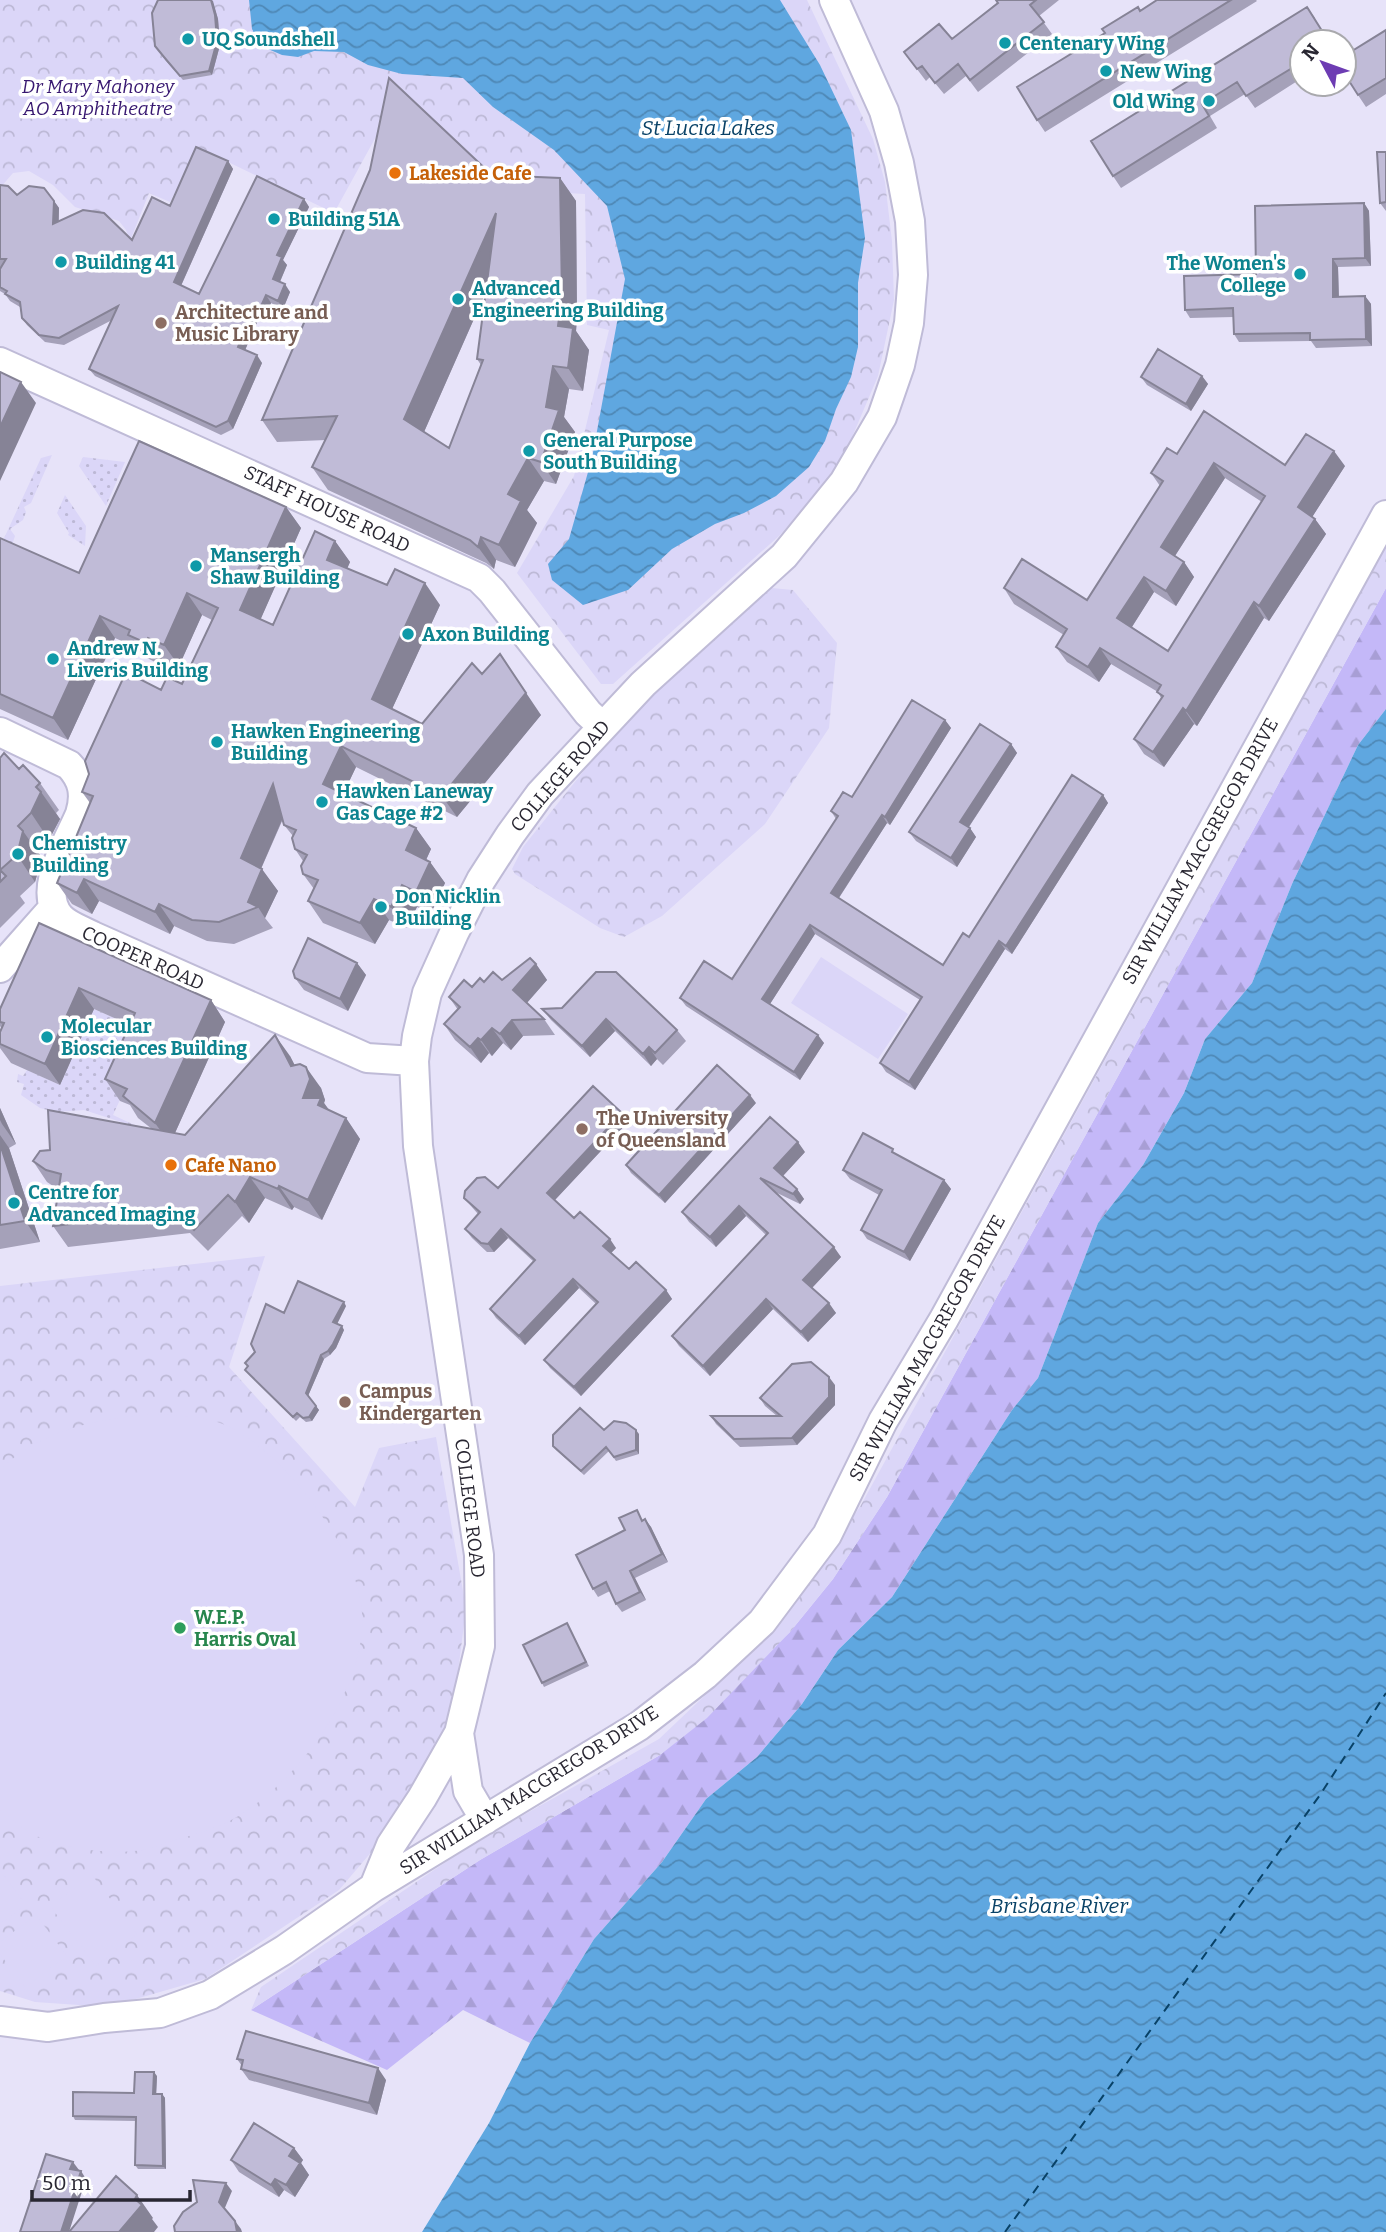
<svg xmlns="http://www.w3.org/2000/svg" width="1386" height="2232" font-family="Bitter,serif">
  <style>
    .built { fill: #e7e3f9; fill-rule: evenodd }
    .forest { fill: url(#forest-firs) }
    .park { fill: url(#park-crowns) }
    .garden { fill: url(#garden-dots) }
    .pitch { fill: #dbd6f8 }
    .water { fill: url(#water-waves) }
    .lines { fill: none; stroke-linecap: round; stroke-linejoin: round }
    .ferry { stroke: #094267; stroke-width: 2; stroke-dasharray: 9 7; stroke-linecap: butt }
    .minor-casing { stroke: #bfbbd7; stroke-width: 32 }
    .minor { stroke: #fff; stroke-width: 28 }
    .wall { fill: #a5a1b9; fill-rule: evenodd }
    .shaded-wall { fill: #868396 }
    .building { fill: #c0bbd7; stroke: #868396; stroke-width: 2; fill-rule: evenodd }
    .culture-dot { fill: #0f9aa8; stroke: #fff; stroke-width: 2.5 }
    .food-dot { fill: #e8710a; stroke: #fff; stroke-width: 2.5 }
    .education-dot { fill: #8d6e63; stroke: #fff; stroke-width: 2.5 }
    .leisure-dot { fill: #2e9e5b; stroke: #fff; stroke-width: 2.5 }
    .labels { text-anchor: middle; dominant-baseline: central; stroke-width: 7; stroke-linejoin: round; paint-order: stroke }
    .culture-label { font-size: 19px; font-weight: bold; fill: #0d838f; stroke: #fff; text-anchor: start }
    .park-label { font-size: 19px; font-style: italic; fill: #371770; stroke: #fff }
    .food-label { font-size: 19px; font-weight: bold; fill: #c56008; stroke: #fff; text-anchor: start }
    .education-label { font-size: 19px; font-weight: bold; fill: #785e54; stroke: #fff; text-anchor: start }
    .street-label { font-size: 19px; fill: #292732; stroke: #fff }
    .leisure-label { font-size: 19px; font-weight: bold; fill: #27864d; stroke: #fff; text-anchor: start }
    .water-label { font-size: 21px; font-style: italic; fill: #094267; stroke: #fff }
  </style>
  <defs>
    <pattern id="forest-firs" width="22" height="20" patternUnits="userSpaceOnUse" patternTransform="scale(1.75)"><rect width="22" height="20" fill="#c4b8f8"/><path d="M5 1l3.5 6h-7zM16 11l3.5 6h-7z" fill="#a89ed5"/></pattern>
    <pattern id="park-crowns" width="20" height="18" patternUnits="userSpaceOnUse" patternTransform="scale(1.75)"><rect width="20" height="18" fill="#dbd6f8"/><path d="M2 6a3 3 0 1 1 6 0M12 15a3 3 0 1 1 6 0" fill="none" stroke="#bcb8d5"/></pattern>
    <pattern id="garden-dots" width="8" height="8" patternUnits="userSpaceOnUse" patternTransform="scale(1.75)"><rect width="8" height="8" fill="#dbd6f8"/><path d="M2 2h.1M6 6h.1" fill="none" stroke="#bcb8d5" stroke-width="1.8" stroke-linecap="round"/></pattern>
    <pattern id="water-waves" width="16" height="10" patternUnits="userSpaceOnUse" patternTransform="scale(1.75)"><rect width="16" height="10" fill="#5fa7e0"/><path d="M0 5q4-4 8 0t8 0" fill="none" stroke="#4e88b6"/></pattern>
  </defs>
  <rect width="100%" height="100%" fill="#f4f2fe"/>
  <path class="built" d="M0 0H1386V709L1358 745 1292 884 1252 983 1205 1039 1143 1165 1098 1223 1038 1378 757 1757 706 1799 662 1862 594 1939 530 2043 489 2123 422 2232H0ZM1302 42H1344V84H1302Z"/>
  <path class="forest" d="M1386 588V709L1358 745 1292 884 1252 983 1205 1039 1184 1093 1143 1165 1098 1223 1038 1378 1012 1410 892 1597 838 1650 802 1704 757 1757 706 1799 662 1862 594 1939 530 2043 463 2010 387 2070 251 2010 480 1860 660 1755 790 1632 833 1579 887 1497Z"/>
  <path class="park" d="M0 0H807L873 139 885 182 892 241 894 300 878 376 847 449 817 494 779 536 613 684H601L517 573 574 476 609 330 587 325 585 194 511 190 400 93 334 213 199 148 170 202 149 193 130 241 126 230 119 221 75 207 53 185 29 171 13 173 0 188Z
    M1386 542V588L887 1497 833 1579 790 1632 707 1718 660 1755 480 1860 251 2010 261 1987 477 1841 659 1739 740 1662 807 1585 861 1505 1172 938Z
    M772 588 793 590 837 643 829 728 765 824 662 916 624 937 600 928 515 874 512 869 523 847 590 763 645 703Z
    M265 1256 229 1367 355 1507 379 1448 436 1437 466 1608 454 1704 408 1809 339 1890 205 1979 108 2007 35 2002 0 1991V1286Z"/>
  <path class="garden" d="M52 455 31 503 24 507 26 512 23 520 10 529 15 536 11 548 0 547 41 458Z
    M83 457 125 462 106 506 79 466Z
    M65 495 86 526 85 546 68 535 69 533 57 513Z
    M94 1009 150 1034 113 1115 143 1129 84 1110 55 1112 40 1108 21 1095 24 1084 17 1082 18 1074 23 1076 27 1070 60 1085Z"/>
  <path class="pitch" d="M821 957 908 1014 878 1059 791 1003Z
    M155 1414C176 1415 197 1416 217 1422 251 1433 281 1465 303 1491 330 1524 359 1569 362 1613 365 1649 347 1693 329 1723 303 1764 264 1806 219 1826 202 1833 185 1837 168 1842 160 1844 152 1849 143 1850 109 1855 65 1849 34 1835 22 1829 11 1818 0 1810V1470C42 1428 99 1419 155 1414Z
    M0 1870 26 1905 0 1924Z
    M92 1875 137 1934 96 1966 50 1906Z
    M36 1915 67 1956 25 1987 0 1954V1942Z"/>
  <path class="water" d="M249 0H780L820 65 851 130 865 238 858 283V347L851 377 836 409 825 441 809 467 776 496 744 513 715 524 672 549 628 590 583 605 552 580 548 564 569 539 592 458 625 279 607 206 554 150 493 107 463 78 402 74 368 65 344 52 314 51 298 57 282 55 261 46 252 29Z
    M1386 709V2232H422L489 2123 530 2043 594 1939 662 1862 706 1799 757 1757 802 1704 838 1650 892 1597 1012 1410 1038 1378 1098 1223 1143 1165 1184 1093 1205 1039 1252 983 1292 884 1358 745Z"/>
  <g class="lines">
    <path class="ferry" d="M1005 2232 1320 1795 1386 1693"/>
    <g class="minor-casing">
      <path id="minor" d="M0 362 479 578 492 591 588 713 602 726
        M0 732 69 765C83 780 86 794 80 814 69 841 36 890 60 917 68 926 82 930 93 936L367 1058 414 1061
        M0 968 54 907
        M485 1820 468 1791 459 1733 480 1646 479 1555 418 1146 414 1061 417 1036 427 993 454 933 481 880 510 835 540 794 643 684 784 556 844 482 882 417 900 365 909 323 913 275 910 221 899 163 884 111 834 0
        M374 1887 391 1845 422 1798 459 1733
        M0 2021 48 2027 104 2018 160 2013 210 1995 284 1950 374 1887 639 1726 705 1675 762 1622 827 1535 883 1421 944 1319 1386 515"/>
    </g>
    <use href="#minor" class="minor"/>
  </g>
  <path class="wall" d="M158 0H212L218 19 220 45 212 75 183 80 166 61 158 50Z
    M995 0H1059L1039 16 1052 34 978 92 966 76 944 94 930 77 926 81 904 52 952 39 997 3Z
    M1157 0H1256L1257 1 1045 132 1037 120Z
    M1307 7 1315 18 1302 42V78L1255 108 1245 94 1210 116 1217 128 1121 188 1113 176Z
    M1386 30V94L1366 107 1358 95Z
    M1386 152V211L1380 203Z
    M228 161 233 169 181 286 199 294 304 199 309 207 283 260 287 265 280 282 290 292 283 309 271 303 263 322 258 320 245 350 262 363 233 429 221 435 95 376 89 369 112 320 64 345 45 342 27 325 22 318 20 307 10 301 5 294 0 291V269L1 267H0V185L17 195 54 201 59 208V221L132 240 170 206Z
    M492 175 560 178 576 201 577 318 576 331 589 350 583 391 569 389 564 417 575 432 556 484 544 481 527 510 537 523 515 567 496 560 494 569 486 563 328 490 312 467 326 440 277 442 262 420ZM485 294 477 359 481 365 449 448 424 432Z
    M1364 203 1369 211 1371 266 1338 267 1339 297 1365 296 1371 304 1372 346 1316 348 1311 341 1239 342 1234 334V317L1190 318 1185 310 1256 274Z
    M1202 376 1208 384 1191 411 1147 385 1141 377Z
    M1177 454 1285 465 1345 466 1312 517 1315 519 1326 534 1269 621 1264 618 1197 726 1194 724 1164 767 1144 754 1134 739 1161 698 1158 692 1111 664 1099 682 1067 662 1056 647 1064 635 1014 604 1004 588 1087 600 1160 486 1151 473ZM1225 478 1262 502 1168 651 1132 627 1154 592 1176 606 1194 577 1184 562 1175 556Z
    M286 507 301 528 260 620 273 625 335 541 350 562 347 568 387 585 440 605 392 709 422 724 482 674 541 715 457 817 356 767 343 794 416 828 431 849 426 860 430 862 445 883 431 913 417 907 406 928 389 920 375 944 323 923 308 901 314 889 303 874V861L295 849 293 836 284 825 283 819 261 869 278 891 265 918 273 928 234 944 207 941 174 926 170 934 99 901 92 914 72 904 57 883 90 803 82 792 161 690 182 684 212 620 202 615 179 666 163 660 161 665 143 656 137 648 115 638 68 740 0 709V538L79 573Z
    M945 720 951 728 890 825 887 823 839 898 943 965 1103 795 1108 803 1012 954 1005 949 915 1090 886 1072 880 1063 920 1000 815 934 770 1004 824 1043 800 1080 686 1006 680 998 732 979 836 819 831 811 852 797Z
    M1011 744 1017 753 969 827 976 837 957 867 916 841 909 832Z
    M0 758 40 783 59 810 56 813 60 819 49 840 38 852 42 858 35 882 20 896 25 903 0 928Z
    M39 923 211 1000 225 1022 175 1133 185 1135 290 1056 295 1066 321 1088 325 1100 324 1103 330 1111 346 1118 360 1139 322 1220 294 1207 292 1210 265 1198 249 1223 242 1216 208 1251 190 1233 68 1247 53 1226 59 1190 47 1182 33 1161 50 1150 152 1129 138 1118 130 1105 120 1101 105 1079 130 1025 94 1009 60 1085 11 1063 0 1048V1032L2 1029 0 1026V1009Z
    M357 963 366 975 348 1011 304 990 295 978Z
    M536 964 547 980 527 1003 544 1019 555 1035 523 1036 511 1050 503 1043 492 1056 489 1053 481 1063 455 1040 444 1024 458 1010 449 997 484 982 502 980Z
    M562 1008 677 1030 686 1041 663 1065 657 1059 651 1066 615 1031 590 1057 551 1020 542 1009Z
    M756 1103 665 1203 631 1173 626 1165Z
    M0 1108 16 1144 9 1148 40 1242 0 1249Z
    M628 1122 555 1200 574 1218 616 1248 611 1253 629 1269 666 1290 672 1299 581 1396 550 1368 544 1360 596 1304 579 1288 525 1345 496 1318 490 1309 534 1262 508 1238 494 1252H487L472 1238 465 1229 478 1214 464 1198 498 1188Z
    M805 1152 783 1176 797 1189 804 1199 800 1204 775 1192 841 1257 812 1288 836 1313 808 1342 773 1309 710 1376 679 1346 672 1336 766 1235 746 1216 716 1247 689 1222 682 1212Z
    M897 1155 944 1180 951 1189 910 1261 867 1239 861 1230 879 1195 850 1179 843 1170Z
    M346 1306 337 1324 344 1330 336 1348 330 1355 324 1359 308 1396 319 1410 312 1421 306 1422 300 1417 296 1421 245 1370 255 1352 284 1313Z
    M835 1385V1405L797 1445 740 1447 716 1424 711 1416H777L765 1406 760 1398Z
    M604 1430 639 1434V1454L616 1461 609 1451 584 1475 556 1450 553 1446Z
    M645 1519 651 1527 668 1562 635 1578 646 1600 622 1612 616 1604 610 1591 598 1597 593 1589 625 1530Z
    M567 1623 589 1666 544 1687 542 1683Z
    M237 2059 386 2080 377 2115 249 2080 241 2069 242 2066Z
    M157 2076 156 2094H162L165 2098 166 2169H138L135 2165 136 2121 75 2120 73 2116 134 2093Z
    M294 2148 303 2160 301 2163 309 2175 295 2197 284 2190 279 2197 239 2172 231 2160Z"/>
  <path class="shaded-wall" d="M211 0 213 1 218 19 220 45 212 75 209 71Z
    M228 161 233 169 179 290 174 282Z
    M560 178 576 201 577 318 576 331 589 350 583 391 568 368 558 326Z
    M304 199 309 207 283 260 287 265 278 286 273 279 277 255Z
    M54 201 59 208 58 231 53 224Z
    M1364 203 1369 211 1371 266 1365 258Z
    M496 213 511 235 420 441 404 419Z
    M1333 259 1338 267 1339 305 1333 297Z
    M285 284 290 292 283 309 278 301Z
    M266 295 271 303 263 322 257 315Z
    M1365 296 1371 304 1372 346 1366 339Z
    M252 312 258 320 243 355 238 347Z
    M257 355 262 363 233 429 228 421Z
    M553 366 569 389 564 417 575 432 556 484 541 462 546 407Z
    M1202 376 1208 384 1191 411 1186 404Z
    M21 382 36 403 0 481V427Z
    M1334 451 1345 466 1309 522 1298 507Z
    M528 458 544 481 527 510 537 523 515 567 499 545 508 494Z
    M1214 463 1225 478 1171 562 1161 547Z
    M286 507 301 528 255 632 240 610Z
    M1315 519 1326 534 1269 621 1259 606Z
    M481 537 496 560 494 569 478 547Z
    M335 541 350 562 342 581 327 560Z
    M1184 562 1194 577 1176 606 1166 591Z
    M1144 577 1154 592 1128 633 1117 618Z
    M425 583 440 605 387 720 372 699Z
    M187 593 202 615 179 666 164 645Z
    M1254 602 1264 618 1197 726 1186 711Z
    M100 616 115 638 68 740 53 718Z
    M148 638 163 660 161 665 146 643Z
    M1100 648 1111 664 1099 682 1088 667Z
    M500 654 541 715 457 817 442 796Z
    M1183 708 1194 724 1164 767 1153 752Z
    M945 720 951 728 890 825 885 817Z
    M1011 744 1017 753 966 831 960 822Z
    M341 746 356 767 338 805 323 784Z
    M273 784 288 806 256 880 241 858Z
    M41 792 60 819 49 840 31 813Z
    M1103 795 1108 803 1012 954 1006 946Z
    M882 815 887 823 836 902 831 893Z
    M416 828 431 849 421 871 406 850Z
    M970 828 976 837 957 867 951 858Z
    M23 831 42 858 35 882 17 855Z
    M430 862 445 883 431 913 416 892Z
    M262 869 278 891 265 918 258 907 248 902Z
    M84 879 99 901 92 914 77 893Z
    M402 885 417 907 406 928 391 907Z
    M374 899 389 920 375 944 360 923Z
    M159 904 174 926 170 934 155 912Z
    M810 925 815 934 768 1007 762 999Z
    M999 941 1005 949 915 1090 909 1082Z
    M357 963 366 975 348 1011 340 999Z
    M536 964 547 980 524 1006 513 990Z
    M79 988 94 1009 60 1085 45 1064Z
    M211 1000 225 1022 170 1144 155 1123Z
    M606 1019 615 1031 590 1057 582 1046Z
    M512 1020 523 1036 511 1050 500 1034Z
    M492 1028 503 1043 492 1056 481 1040Z
    M275 1035 290 1056 306 1087 291 1066Z
    M818 1035 824 1043 800 1080 794 1072Z
    M478 1038 489 1053 481 1063 470 1047Z
    M649 1047 657 1059 651 1066 643 1054Z
    M306 1067 321 1088 325 1100 324 1103 335 1119 303 1098Z
    M750 1095 756 1103 665 1203 659 1195Z
    M0 1108 16 1144 2 1124 0 1120Z
    M622 1113 628 1122 553 1202 547 1193Z
    M346 1118 360 1139 322 1220 308 1200Z
    M0 1135 9 1148 40 1242 25 1221 0 1144Z
    M798 1142 805 1152 781 1178 774 1168Z
    M250 1177 265 1198 249 1223 235 1202Z
    M944 1180 951 1189 910 1261 904 1252Z
    M279 1186 294 1207 292 1210 278 1189Z
    M797 1189 804 1199 800 1204 793 1194Z
    M739 1206 746 1216 716 1247 710 1237Z
    M501 1229 508 1238 494 1252 488 1244Z
    M610 1239 616 1248 609 1255 603 1246Z
    M834 1247 841 1257 810 1290 803 1280Z
    M573 1279 579 1288 525 1345 519 1336Z
    M666 1290 672 1299 581 1396 574 1387Z
    M766 1299 773 1309 710 1376 703 1366Z
    M344 1302 346 1306 336 1326 333 1322Z
    M829 1303 836 1313 808 1342 801 1332Z
    M342 1326 344 1330 336 1348 330 1355 328 1351Z
    M321 1355 324 1359 308 1396 306 1393Z
    M829 1377 835 1385V1405L797 1445 792 1438Z
    M316 1406 319 1410 312 1421 309 1417Z
    M636 1430 639 1434V1454L636 1450Z
    M645 1519 651 1527 668 1562 662 1554Z
    M630 1571 635 1578 646 1600 640 1592Z
    M378 2068 386 2080 377 2115 369 2103Z
    M154 2072 157 2076 156 2098 153 2094Z
    M162 2094 165 2098 166 2169 163 2166Z
    M294 2148 303 2160 301 2163 309 2175 295 2197 286 2185 289 2156Z
    M73 2162 79 2170 76 2177 70 2169Z
    M81 2171 86 2179 69 2232H61Z
    M275 2179 284 2190 279 2197 271 2185Z
    M226 2183 232 2191 224 2210 219 2202Z
    M137 2195 153 2218 152 2219 158 2227 154 2232H119Z
    M235 2221 241 2229 242 2232H237Z"/>
  <path class="building" d="M158 0H211L215 15 217 41 209 71 180 76 164 57 155 46 152 13Z
    M996 0H1036L1030 5 1044 22 970 80 958 64 935 83 922 66 917 69 904 52 939 24 952 39 998 3Z
    M1157 0H1231L1037 120 1017 87 1105 33 1102 29 1138 7 1140 11Z
    M1307 7 1329 42H1302V62L1246 96 1237 82 1202 104 1209 116 1113 176 1091 141Z
    M1386 30V78L1358 95 1344 73V56Z
    M389 78 492 175 560 178 562 296 558 326 573 328 568 368 553 366 546 407 559 410 541 462 528 458 508 494 521 501 499 545 481 537 478 547 470 540 312 467 337 416 262 420 370 170ZM496 213 477 359 483 360 449 448 404 419Z
    M196 147 228 161 174 282 199 294 257 176 304 199 277 255 282 257 273 279 285 284 278 301 266 295 257 315 252 312 238 347 257 355 228 421 216 427 89 369 118 306 59 338 39 335 22 318 20 302 5 294 7 291 0 287V269L6 259H0V185L8 186 17 195 29 186 44 188 54 201 53 224 83 210 104 213 132 240 152 197 170 206Z
    M1377 152H1386V202L1380 203Z
    M1364 203 1365 258 1333 259V297L1365 296 1366 339 1310 340V333L1234 334 1233 308 1185 310 1184 276 1256 274 1255 206Z
    M1158 349 1202 376 1186 404 1141 377Z
    M0 372 21 382 0 427Z
    M1204 411 1285 465 1306 434 1334 451 1298 507 1315 519 1259 606 1254 602 1186 711 1183 708 1153 752 1134 739 1163 696 1157 692 1161 685 1100 648 1088 667 1056 647 1067 629 1004 588 1022 559 1087 600 1163 481 1151 473 1167 448 1177 454ZM1214 463 1265 496 1168 651 1117 618 1144 577 1166 591 1184 562 1161 547Z
    M139 441 286 507 240 610 273 625 315 531 335 541 327 560 387 585 395 569 425 583 372 699 422 724 472 663 482 674 500 654 526 693 442 796 341 746 323 784 416 828 406 850 430 862 416 892 402 885 391 907 374 899 360 923 308 901 318 880 303 874 301 866 307 855 295 849 292 838 296 830 284 825 273 784 241 858 262 869 248 902 258 907 219 922 192 920 159 904 155 912 84 879 77 893 57 883 93 796 82 792 89 774 85 761 126 672 161 690 167 677 182 684 218 608 187 593 164 645 148 638 146 643 128 635 130 630 100 616 53 718 0 694V538L79 573Z
    M912 700 945 720 885 817 882 815 831 893 943 965 963 933 969 937 1072 775 1103 795 1006 946 999 941 909 1082 880 1063 922 997 810 925 762 999 818 1035 794 1072 680 998 704 961 732 979 838 816 831 811 840 797 843 792 852 797Z
    M980 724 1011 744 960 822 970 828 951 858 909 832Z
    M4 753 19 769 23 765 40 783 36 787 41 792 31 813 18 826 23 831 17 855 0 870 6 876 0 882V758Z
    M39 923 211 1000 155 1123 123 1096 127 1089 105 1079 135 1013 79 988 45 1064 0 1044V1032L4 1023 0 1022V1009Z
    M308 938 357 963 340 999 295 978 293 971Z
    M530 958 536 964 513 990 544 1019 512 1020 500 1034 492 1028 481 1040 478 1038 470 1047 444 1024 460 1007 449 997 464 980 472 987 480 978 484 982 493 972 502 980Z
    M596 972H616L677 1030 655 1053 649 1047 643 1054 606 1019 582 1046 542 1009 562 1008Z
    M275 1035 291 1066 300 1064 306 1067 310 1079 303 1098H321L318 1105 346 1118 308 1200 279 1186 278 1189 250 1177 235 1202 228 1195 194 1230 175 1212 53 1226 61 1174 46 1170 33 1161 40 1151 50 1150 48 1110 185 1135Z
    M717 1065 750 1095 659 1195 626 1165Z
    M593 1086 622 1113 547 1193 574 1218 580 1212 610 1239 603 1246 629 1269 636 1262 666 1290 574 1387 544 1360 598 1302 573 1279 519 1336 490 1309 535 1260 501 1229 488 1244 481 1243 465 1229 480 1212 464 1198 465 1191 477 1178 485 1177 498 1188Z
    M770 1117 798 1142 774 1168 797 1189 793 1194 760 1178 834 1247 803 1280 829 1303 801 1332 766 1299 703 1366 672 1336 768 1233 739 1206 710 1237 682 1212Z
    M863 1133 893 1149 892 1152 944 1180 904 1252 861 1230 882 1190 843 1170Z
    M0 1144 25 1221 0 1225Z
    M298 1281 344 1302 333 1322 342 1326 333 1344 328 1351 321 1355 306 1393 316 1406 309 1417 303 1418 297 1413 293 1417 245 1370 248 1366 245 1363 255 1352 251 1344 266 1304 284 1313Z
    M811 1362 829 1377V1397L792 1438 734 1439 711 1416H781L760 1398 792 1364Z
    M580 1408 604 1430 614 1421 626 1423 636 1430V1450L614 1457 606 1447 581 1471 553 1446V1435Z
    M637 1510 642 1521 645 1519 662 1554 630 1571 640 1592 616 1604 606 1582 593 1589 576 1555 625 1530 619 1518Z
    M567 1623 586 1662 542 1683 523 1645Z
    M246 2031 378 2068 369 2103 241 2069 243 2060 237 2059Z
    M135 2072H154L153 2094H162L163 2166 135 2165 136 2117 73 2116V2092L134 2093Z
    M254 2123 294 2148 289 2156 300 2163 286 2185 275 2179 271 2185 231 2160Z
    M46 2154 73 2162 70 2169 81 2171 61 2232H20Z
    M116 2176 137 2195 135 2199 142 2205 119 2232H69Z
    M193 2180 226 2183 219 2202 235 2221 237 2232H175L174 2226 183 2212 197 2202Z"/>
  <g class="culture-dot">
    <circle cx="188" cy="39" r="7"/>
    <circle cx="1005" cy="43" r="7"/>
    <circle cx="1106" cy="71" r="7"/>
    <circle cx="1209" cy="101" r="7"/>
    <circle cx="274" cy="219" r="7"/>
    <circle cx="61" cy="262" r="7"/>
    <circle cx="1300" cy="274" r="7"/>
    <circle cx="458" cy="299" r="7"/>
    <circle cx="529" cy="451" r="7"/>
    <circle cx="196" cy="566" r="7"/>
    <circle cx="408" cy="634" r="7"/>
    <circle cx="53" cy="659" r="7"/>
    <circle cx="217" cy="742" r="7"/>
    <circle cx="322" cy="802" r="7"/>
    <circle cx="18" cy="854" r="7"/>
    <circle cx="381" cy="907" r="7"/>
    <circle cx="47" cy="1037" r="7"/>
    <circle cx="14" cy="1203" r="7"/>
  </g>
  <g class="food-dot">
    <circle cx="395" cy="173" r="7"/>
    <circle cx="171" cy="1165" r="7"/>
  </g>
  <g class="education-dot">
    <circle cx="161" cy="323" r="7"/>
    <circle cx="582" cy="1129" r="7"/>
    <circle cx="345" cy="1402" r="7"/>
  </g>
  <circle class="leisure-dot" cx="180" cy="1628" r="7"/>
  <g class="labels">
    <g class="culture-label">
      <text x="202" y="39">UQ Soundshell</text>
      <text x="1019" y="43">Centenary Wing</text>
      <text x="1120" y="71">New Wing</text>
      <text x="1195" y="101" text-anchor="end">Old Wing</text>
      <text x="288" y="219">Building 51A</text>
      <text x="75" y="262">Building 41</text>
      <text x="1286" y="263" text-anchor="end">The Women's<tspan x="1286" dy="22">College</tspan></text>
      <text x="472" y="288">Advanced<tspan x="472" dy="22">Engineering Building</tspan></text>
      <text x="543" y="440">General Purpose<tspan x="543" dy="22">South Building</tspan></text>
      <text x="210" y="555">Mansergh<tspan x="210" dy="22">Shaw Building</tspan></text>
      <text x="422" y="634">Axon Building</text>
      <text x="67" y="648">Andrew N.<tspan x="67" dy="22">Liveris Building</tspan></text>
      <text x="231" y="731">Hawken Engineering<tspan x="231" dy="22">Building</tspan></text>
      <text x="336" y="791">Hawken Laneway<tspan x="336" dy="22">Gas Cage #2</tspan></text>
      <text x="32" y="843">Chemistry<tspan x="32" dy="22">Building</tspan></text>
      <text x="395" y="896">Don Nicklin<tspan x="395" dy="22">Building</tspan></text>
      <text x="61" y="1026">Molecular<tspan x="61" dy="22">Biosciences Building</tspan></text>
      <text x="28" y="1192">Centre for<tspan x="28" dy="22">Advanced Imaging</tspan></text>
    </g>
    <g class="park-label">
      <text x="98" y="86">Dr Mary Mahoney<tspan x="98" dy="22">AO Amphitheatre</tspan></text>
    </g>
    <g class="food-label">
      <text x="409" y="173">Lakeside Cafe</text>
      <text x="185" y="1165">Cafe Nano</text>
    </g>
    <g class="education-label">
      <text x="175" y="312">Architecture and<tspan x="175" dy="22">Music Library</tspan></text>
      <text x="596" y="1118">The University<tspan x="596" dy="22">of Queensland</tspan></text>
      <text x="359" y="1391">Campus<tspan x="359" dy="22">Kindergarten</tspan></text>
    </g>
    <g class="street-label">
      <text transform="translate(327 509) rotate(25)">STAFF HOUSE ROAD</text>
      <text transform="translate(560 776) rotate(-49)">COLLEGE ROAD</text>
      <text transform="translate(1200 851) rotate(-61)">SIR WILLIAM MACGREGOR DRIVE</text>
      <text transform="translate(143 958) rotate(24)">COOPER ROAD</text>
      <text transform="translate(927 1348) rotate(-61)">SIR WILLIAM MACGREGOR DRIVE</text>
      <text transform="translate(470 1508) rotate(83)">COLLEGE ROAD</text>
      <text transform="translate(529 1790) rotate(-32)">SIR WILLIAM MACGREGOR DRIVE</text>
    </g>
    <g class="leisure-label">
      <text x="194" y="1617">W.E.P.<tspan x="194" dy="22">Harris Oval</tspan></text>
    </g>
    <g class="water-label">
      <text x="708" y="128">St Lucia Lakes</text>
      <text x="1059" y="1906">Brisbane River</text>
    </g>
  </g>
  <g transform="translate(1323 63) rotate(311)"><circle r="33" fill="#ffffff" stroke="#a9a9ad" stroke-width="2"/>
  <path d="M0-5L12 26L0 18L-12 26Z" fill="#6d3cb3"/>
  <text y="-10" font-size="19" font-weight="bold" text-anchor="middle" fill="#292732">N</text>
  </g>
  <path d="M32 2190v10h158v-10" fill="none" stroke="#292732" stroke-width="3.5"/>
  <text x="42" y="2190" font-size="21" fill="#292732" stroke="#ffffff" stroke-width="5" paint-order="stroke">50 m</text>
</svg>
